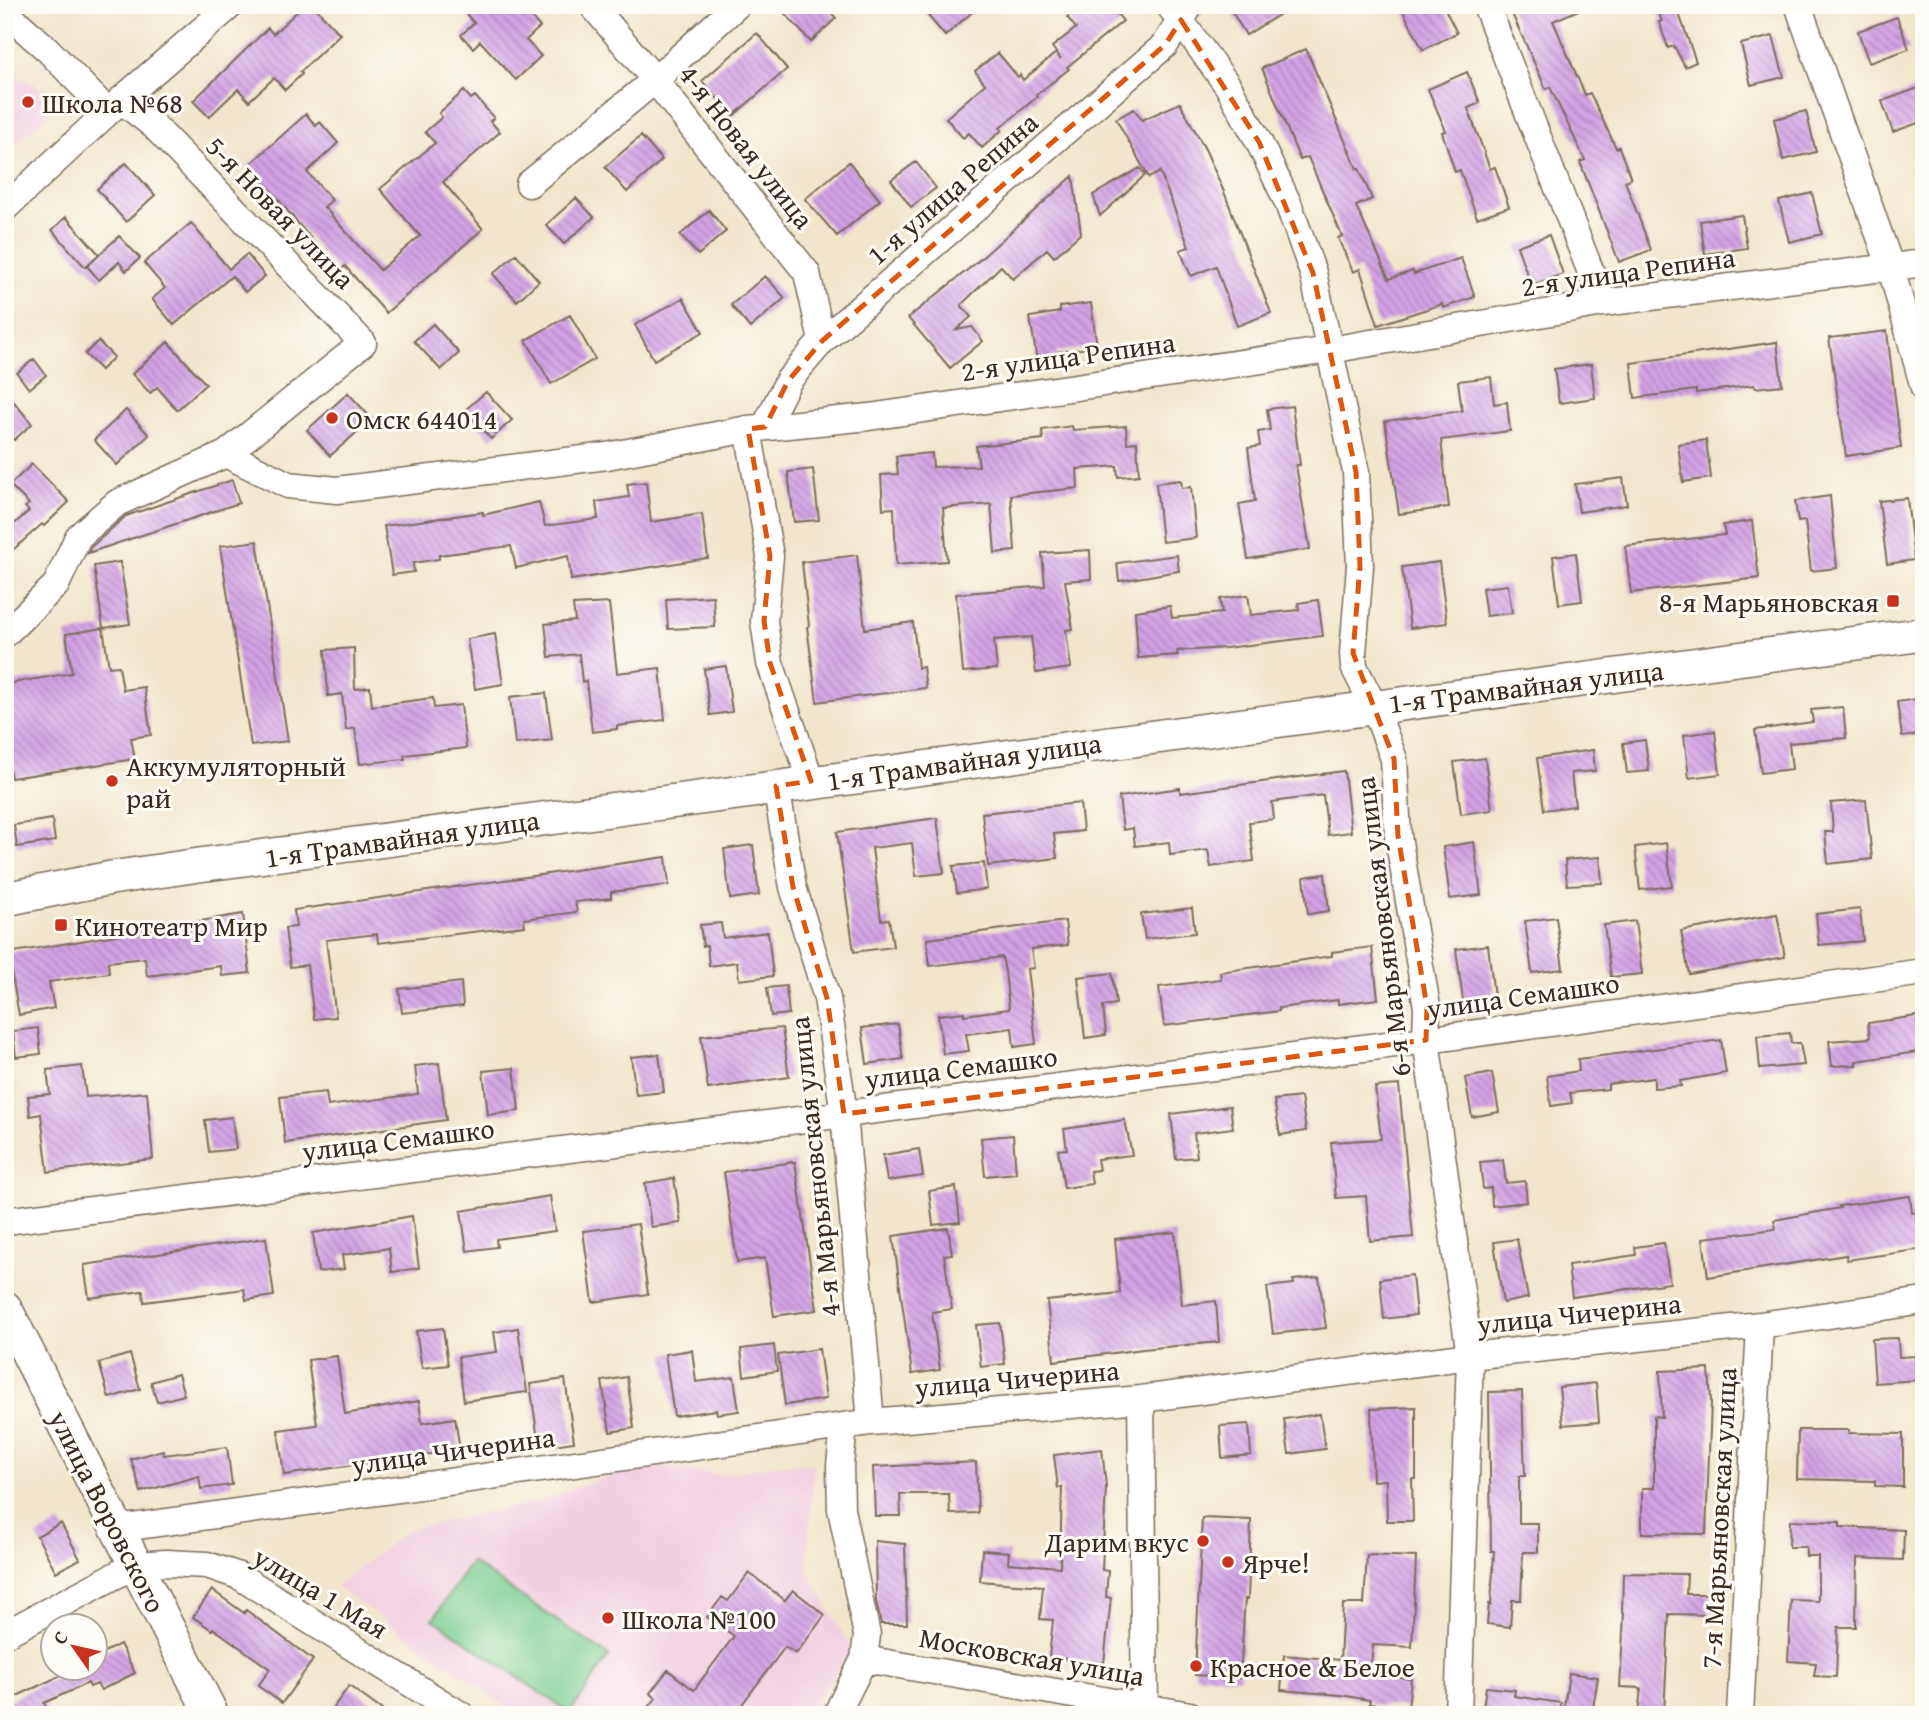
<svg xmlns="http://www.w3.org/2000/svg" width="1929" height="1720" font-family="'Gentium Book Plus',serif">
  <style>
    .built { fill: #f2cfe1 }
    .garden { fill: #7acd8f; stroke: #5a7c56; stroke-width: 2 }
    .building { fill: url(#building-back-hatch) }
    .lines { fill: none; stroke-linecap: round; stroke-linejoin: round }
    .minor-casing { stroke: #7b6c5b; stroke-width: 29 }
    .major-casing { stroke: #7b6c5b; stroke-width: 36 }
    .minor { stroke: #fff; stroke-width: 26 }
    .major { stroke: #fff; stroke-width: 33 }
    .marked { fill: none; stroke: #df570d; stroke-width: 5; stroke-dasharray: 14 9; stroke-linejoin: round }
    .poi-dot { fill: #c8321e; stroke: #fdfcf7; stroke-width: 2.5 }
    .labels { text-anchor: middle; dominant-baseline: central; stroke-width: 6; stroke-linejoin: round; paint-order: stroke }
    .poi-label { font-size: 28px; fill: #3b2a1e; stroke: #fdfcf7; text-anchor: start }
    .street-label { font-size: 28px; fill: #3b2a1e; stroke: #fdfcf7 }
  </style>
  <defs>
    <pattern id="building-back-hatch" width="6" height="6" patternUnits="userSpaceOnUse" patternTransform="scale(1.75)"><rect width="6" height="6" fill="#d3a1e5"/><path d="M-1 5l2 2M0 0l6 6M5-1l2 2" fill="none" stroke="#ac83b9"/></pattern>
  </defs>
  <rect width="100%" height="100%" fill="#fdfcf7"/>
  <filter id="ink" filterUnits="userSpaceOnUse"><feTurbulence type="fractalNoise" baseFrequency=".0143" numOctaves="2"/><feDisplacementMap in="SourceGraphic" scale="14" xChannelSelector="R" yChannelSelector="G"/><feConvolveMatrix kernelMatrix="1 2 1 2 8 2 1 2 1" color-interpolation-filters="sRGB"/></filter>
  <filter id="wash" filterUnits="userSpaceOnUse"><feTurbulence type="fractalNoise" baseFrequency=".00686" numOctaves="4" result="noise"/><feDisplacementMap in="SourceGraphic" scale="28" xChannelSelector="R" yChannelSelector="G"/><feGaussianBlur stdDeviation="1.57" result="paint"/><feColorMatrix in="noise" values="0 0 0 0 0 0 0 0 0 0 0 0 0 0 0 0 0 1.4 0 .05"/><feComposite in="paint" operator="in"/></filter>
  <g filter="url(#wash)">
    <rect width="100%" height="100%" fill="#f1e6cc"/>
    <path class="built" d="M5 71 50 92 51 112 5 153Z
      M781 1464H814L807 1570 852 1650 806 1715H519L336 1586 409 1529 538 1502 623 1471 658 1466 720 1475Z"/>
    <path class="garden" d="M471 1562 609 1656 570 1713 433 1619Z"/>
    <g id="blocks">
      <path class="building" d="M304 5H313L340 34 300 72 302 74 285 90 274 78 249 101 238 89 209 117 193 101 268 28 273 34Z
        M458 5H520L540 27 526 40 541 56 516 80 480 41 473 48 461 35 474 23Z
        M777 5H824L836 18 811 42Z
        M919 5H980L945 36Z
        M1081 5H1110L1123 21 1067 67 1069 69 1036 95 1037 97 1000 128 1002 130 982 148 969 133 963 138 946 118 985 84 975 71 998 53 1018 77 1020 75 1023 80 1056 53 1061 59 1052 47 1076 28 1067 17Z
        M1228 5H1295L1246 35Z
        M1400 5H1443L1457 33 1423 50Z
        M1508 5H1590L1553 21 1585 95 1590 93 1616 148 1619 147 1631 179 1625 181 1651 250 1619 262 1580 162 1585 160 1550 87 1546 89Z
        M1654 5H1676L1696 62 1685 67 1674 46 1668 48 1659 22 1662 21Z
        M1897 17 1909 49 1869 63 1858 31Z
        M757 33 787 69 733 116 702 81Z
        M1773 36 1784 77 1751 85 1741 44Z
        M1306 49 1357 169 1359 168 1372 199 1356 206 1389 279 1413 271 1414 274 1461 258 1475 297 1443 308 1442 304 1378 325 1360 269 1353 272 1338 238 1342 236 1308 157 1300 160 1262 68Z
        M1467 72 1480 103 1468 108 1490 169 1495 167 1509 207 1477 218 1460 170 1455 172 1442 132 1446 131 1428 89Z
        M1924 86V121L1893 132 1882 101Z
        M464 91 471 99 475 96 494 118 490 121 500 132 443 182 483 229 386 313 345 266 339 272 249 165 306 114 316 126 320 122 338 143 307 172 332 200 324 207 380 270 420 236 380 189 435 143 425 132 442 117 439 113Z
        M1180 103 1206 151 1224 192 1271 313 1237 326 1216 266 1191 276 1180 250 1189 247 1160 172 1149 178 1116 119 1134 109 1142 120Z
        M1806 111 1816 152 1783 160 1774 119Z
        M641 136 662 160 627 192 605 167Z
        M849 162 880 200 837 236 805 199Z
        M916 162 936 188 911 207 891 180Z
        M126 163 155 195 126 222 97 189Z
        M1140 168 1145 175 1100 216 1093 195Z
        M1073 176 1081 233 1054 257 1047 249 1013 279 1001 266 961 305 971 317 956 330 972 327 983 341 950 368 908 318 976 263Z
        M1812 193 1822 234 1789 242 1779 201Z
        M576 198 594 217 564 244 546 225Z
        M709 210 726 231 698 255 680 235Z
        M1742 215 1747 248 1705 254 1700 221Z
        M66 217 99 254 85 267 52 230Z
        M191 223 229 269 247 254 265 276 245 292 232 276 174 325 152 299 165 288 144 263Z
        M1549 235 1563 274 1531 285 1517 246Z
        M119 236 140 258 126 271 119 262 99 280 87 266Z
        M516 254 539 281 517 301 493 274Z
        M765 276 785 298 750 328 731 305Z
        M683 298 703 332 654 360 635 325Z
        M1091 303 1097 347 1056 352 1057 357 1037 360 1030 317 1060 312V307Z
        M570 315 595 359 551 384 526 340Z
        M433 324 459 353 441 370 414 341Z
        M1887 331 1901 448 1846 456 1829 338Z
        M98 341 114 357 101 370 85 354Z
        M168 342 206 384 177 410 157 387 150 393 132 374Z
        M1777 342 1782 385 1755 388 1754 385 1696 393V390L1635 398 1631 363Z
        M34 359 46 375 29 389 17 373Z
        M1591 364 1595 398 1559 403 1554 369Z
        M1491 377 1494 404 1507 402 1510 431 1441 440 1449 507 1399 514 1385 421 1462 411 1458 381Z
        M5 391 32 424 14 440 5 429Z
        M486 392 512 420 491 439 465 410Z
        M348 393 372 419 330 456 307 430Z
        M1292 406 1300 465H1296L1310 549 1248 559 1239 504 1255 501 1248 448 1260 446 1258 432 1270 430 1267 409Z
        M126 410 149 435 117 465 94 440Z
        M1072 426 1073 430 1126 426 1127 443 1137 442 1139 475 1118 477 1117 466 1077 469 1078 488 1011 495 1015 551 995 553 991 504 943 508 947 561 896 565 894 508 883 509 881 475 898 474 896 456 932 453 933 467 979 466 976 446 1043 439 1042 430Z
        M1706 440 1711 478 1683 482 1678 444Z
        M32 464 69 502 44 526 42 524 5 557V532L29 511 25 507 29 504 10 485Z
        M813 469 819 520 794 522 788 472Z
        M1623 478 1627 505 1579 512 1575 484Z
        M232 480 239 503 88 553 91 547 126 516Z
        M1181 480 1182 488 1191 487 1196 538 1162 542 1156 483Z
        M646 482 651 522 702 514 708 558 571 580 568 556 516 568 511 546 439 555V559L413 563 414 572 392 575 384 526 483 512V515L539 502 545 526 598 519 596 502 629 497 627 484Z
        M1830 496 1837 568 1811 571 1805 521 1798 522 1795 501Z
        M1907 498 1914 560 1887 564 1879 501Z
        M1752 521 1759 578 1631 593 1625 546 1725 535 1723 525Z
        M257 541 288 741 251 746 220 546Z
        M1090 550 1091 579 1065 581 1073 629 1066 630 1071 668 1036 673 1031 637 994 640 997 669 963 672 956 594 1045 586 1042 553Z
        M1576 553 1582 601 1559 604 1553 556Z
        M857 555 865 629 913 622 918 668 923 667 926 688 817 702 807 627 809 626 802 562Z
        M1177 555 1179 571 1119 581 1117 563Z
        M120 562 130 624 103 628 94 566Z
        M1439 562 1447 623 1410 628 1402 567Z
        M1508 585 1512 613 1486 616 1482 588Z
        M1248 595 1251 615 1299 610 1298 603 1318 600 1323 636 1226 648 1177 651 1178 655 1138 658 1135 611 1170 606 1172 618 1222 613 1220 599Z
        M713 596 715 627 668 629 666 599Z
        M609 603 617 673 660 668 665 720 617 726V729L592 732 586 681 582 682 579 654 549 657 545 624 575 621 573 605Z
        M103 628 109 667 119 666 123 690 144 687 151 735 131 738 135 759 11 778 5 744V684L72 673 66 634Z
        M495 634 503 684 475 689 467 639Z
        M354 648 355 689 370 687 372 706 433 698 434 708 461 705 466 748 404 755 405 759 360 764 355 728 346 730 342 694 328 696 325 650Z
        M726 666 732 712 710 715 704 669Z
        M546 693 552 740 515 744 510 697Z
        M1924 698V729L1918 735 1902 737 1897 702Z
        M1843 707 1846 738 1789 743 1792 769 1761 773 1755 730 1813 722 1811 710Z
        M1715 731 1720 774 1689 778 1684 735Z
        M1645 740 1649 771 1627 773 1623 743Z
        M1593 750 1595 771 1571 773 1575 806 1544 810 1537 758Z
        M1485 758 1492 810 1461 814 1454 762Z
        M1344 771 1351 832 1328 835 1323 795 1272 802 1274 819 1249 822 1254 861 1211 867 1208 850 1170 855 1169 842 1135 846 1133 828 1123 830 1119 797 1180 788V793Z
        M1866 800 1872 859 1828 864 1825 832H1833L1831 803Z
        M1080 803 1083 831 1054 834 1057 858 988 866 982 813Z
        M937 818 944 873 916 876 912 843 872 848 881 920 889 919 893 947 854 952 837 832Z
        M52 819 55 841 17 847 14 825Z
        M1474 842 1481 895 1450 899 1443 847Z
        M1666 843 1672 886 1640 890 1635 847Z
        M753 845 759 895 730 899 724 849Z
        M666 857 669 885 611 892V898L575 902 577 912 524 919 525 926 378 943 377 934 326 940 336 1017 314 1019 307 965 290 967 285 928 296 927 294 910Z
        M1600 857 1602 883 1567 885 1565 860Z
        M984 863 987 889 957 893 953 866Z
        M1325 874 1329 911 1308 914 1304 877Z
        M1192 908 1195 933 1145 939 1141 914Z
        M1860 909 1863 941 1819 945 1816 914Z
        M243 914 250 973 222 976 221 966 147 976 145 958 108 962 109 973 49 982 54 1008 19 1015 8 953Z
        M1777 914 1785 957 1689 974 1681 931Z
        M1556 917 1563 969 1532 973 1525 921Z
        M1065 921 1068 945 1031 949 1034 968 1027 969 1036 1044 1014 1047 1012 1028 966 1034 969 1051 943 1054 938 1015 964 1012V1015L1009 1009 1005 971 1002 957 930 966 927 939Z
        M1635 921 1642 974 1611 977 1604 925Z
        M721 923 723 938 768 932 773 976 739 980 737 962 709 966 707 945 703 946 700 925Z
        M1488 945 1494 997 1463 1001 1456 949Z
        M1372 947 1378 999 1338 1004V1000L1279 1008V1011L1164 1026 1159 987 1221 979 1220 972 1332 956V952Z
        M1112 973 1116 1004 1103 1006 1106 1035 1085 1038 1078 977Z
        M461 982 463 1006 402 1013 399 989Z
        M786 986 789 1014 771 1016 767 988Z
        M1924 1015V1051L1856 1061V1065L1832 1066 1829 1041 1870 1038 1868 1023Z
        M898 1024 903 1059 867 1064 862 1028Z
        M38 1028 41 1054 16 1057 13 1031Z
        M782 1028 789 1077 708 1089 701 1036Z
        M1790 1033 1791 1043H1800L1804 1065 1760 1069 1757 1036Z
        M1721 1040 1726 1073 1680 1081 1681 1086 1654 1088V1078L1608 1084V1089L1570 1093 1572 1103 1551 1106 1547 1076 1579 1071 1578 1059Z
        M659 1054 664 1092 636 1095 631 1057Z
        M439 1063 446 1120 285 1143 280 1097 326 1092 328 1106 418 1094 415 1066Z
        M82 1066 86 1097 147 1092 153 1159 48 1172 41 1114 30 1116 28 1096 50 1094 47 1070Z
        M514 1068 519 1111 488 1115 483 1071Z
        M1492 1073 1499 1112 1472 1117 1465 1078Z
        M1399 1085 1413 1237 1370 1241 1366 1196 1336 1198 1331 1142 1381 1139 1375 1087Z
        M1301 1097 1306 1131 1280 1135 1274 1100Z
        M1230 1106 1233 1128 1194 1133 1197 1157 1176 1159 1171 1114Z
        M232 1117 236 1149 209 1152 205 1120Z
        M1125 1120 1132 1155 1097 1159 1099 1170 1090 1171 1092 1184 1064 1188 1058 1150 1067 1149 1064 1129Z
        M1013 1135 1016 1173 985 1176 981 1138Z
        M919 1149 923 1176 887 1181 883 1155Z
        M1503 1160 1506 1183 1525 1181 1527 1202 1492 1206 1491 1188 1483 1189 1480 1162Z
        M795 1162 817 1310 774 1316 765 1258 737 1262 724 1172Z
        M674 1178 681 1223 651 1227 645 1183Z
        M956 1187 960 1222 933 1225 929 1191Z
        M550 1196 555 1231 496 1239 497 1247 467 1251 461 1211Z
        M1910 1196 1912 1213 1924 1212V1249L1847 1260 1846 1255 1708 1277 1703 1238 1776 1229 1774 1220 1840 1208 1839 1206Z
        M412 1216 419 1268 392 1272 389 1248 342 1255 344 1269 318 1272 313 1233Z
        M638 1224 648 1294 593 1302 583 1231Z
        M948 1228 952 1254 944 1255 952 1309 932 1312 940 1370 912 1374 893 1236Z
        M1175 1232 1182 1305 1216 1301 1219 1342 1143 1349 1054 1361 1047 1301 1120 1293 1115 1239Z
        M266 1238 274 1296 246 1300 244 1289 144 1302 143 1291 89 1298 84 1265Z
        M1517 1239 1528 1298 1503 1303 1494 1242Z
        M1664 1243 1670 1283 1572 1297 1568 1265 1636 1255 1635 1247Z
        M1412 1275 1416 1315 1384 1319 1380 1279Z
        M1319 1277 1326 1328 1273 1334 1267 1287 1294 1284 1293 1280Z
        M1000 1323 1005 1364 981 1367 976 1325Z
        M443 1328 448 1365 422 1368 416 1331Z
        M518 1328 527 1392 464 1401 458 1357 497 1352 494 1332Z
        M1898 1338 1899 1357 1916 1356 1918 1380 1875 1383 1872 1339Z
        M774 1345 777 1371 744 1376 741 1349Z
        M819 1349 826 1399 785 1405 778 1355Z
        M692 1350 696 1382 734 1377 739 1411 717 1414 716 1410 674 1416 665 1354Z
        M130 1354 140 1389 109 1398 99 1363Z
        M337 1356 345 1414 419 1401 422 1423 455 1418 460 1450 284 1475 278 1430 317 1425 308 1360Z
        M1709 1369 1711 1402 1706 1534 1642 1533V1488H1654V1416L1662 1417 1660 1371Z
        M178 1374 184 1395 157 1402 151 1382Z
        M627 1377 634 1428 610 1432 602 1381Z
        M565 1379 574 1442 539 1447 530 1384Z
        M1596 1383 1599 1422 1563 1425 1559 1387Z
        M1522 1391 1525 1476H1519V1523H1538V1552H1523L1521 1600H1512L1510 1627 1487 1624 1489 1604 1491 1605 1494 1551H1491L1489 1392Z
        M1416 1407V1479H1412L1413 1521H1387L1386 1480 1373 1481 1371 1409Z
        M1320 1414 1325 1449 1289 1454 1284 1419Z
        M1249 1424 1251 1455 1222 1458 1220 1426Z
        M1798 1430H1849V1433L1903 1434V1487L1875 1486V1481L1797 1479Z
        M227 1447 232 1485 201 1489 199 1476 141 1492 131 1459 163 1450 164 1455Z
        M1102 1449 1106 1486 1102 1570 1108 1571 1106 1597 1111 1598 1104 1663 1049 1657 1053 1620 1040 1619 1043 1586 980 1581 982 1550 1009 1552 1008 1563 1060 1567 1062 1487 1058 1488 1054 1455Z
        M976 1462 978 1513 950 1514 949 1494H900L901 1516H875L873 1467Z
        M1202 1518 1251 1520 1248 1599H1245L1240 1678 1195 1675Z
        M1790 1520 1840 1522V1527L1904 1530 1903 1560 1857 1558 1856 1627H1838L1836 1677 1814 1676 1816 1663 1788 1661 1791 1600 1818 1601V1556H1806V1547H1789Z
        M61 1523 80 1559 56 1572 37 1536Z
        M875 1541 905 1544 907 1624H881L876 1601Z
        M1367 1555 1416 1557 1412 1647 1373 1645 1370 1674 1411 1679 1408 1708 1369 1704 1370 1700 1340 1695 1281 1690 1284 1655 1340 1660 1343 1604H1364Z
        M749 1573 785 1600 793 1590 825 1615 796 1654 785 1647 734 1715H643L656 1698 650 1693 668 1670 694 1690 734 1636 707 1617 722 1597 728 1601Z
        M1623 1573 1687 1574 1686 1594H1709V1615L1669 1614 1664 1715H1638L1641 1688 1620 1687 1624 1613H1622Z
        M212 1590 244 1613 246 1610 313 1660 282 1703 258 1686 270 1669 213 1628 212 1630 193 1617Z
        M120 1644 135 1673 101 1690 97 1684 90 1687 88 1683 44 1703 51 1715H5V1704L19 1695 77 1668H94V1657Z
        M1569 1673 1598 1677 1592 1715H1563Z
        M349 1686 389 1715H328Z
        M1486 1687 1515 1690 1514 1696 1561 1703 1560 1715H1482Z"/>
    </g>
  </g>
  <g filter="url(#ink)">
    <use href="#blocks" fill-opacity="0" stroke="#7b6c5b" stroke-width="2"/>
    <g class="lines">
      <g class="minor-casing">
        <path id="minor" d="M592 5 655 80 807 273 822 341
          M1169 5 1228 86 1259 142 1288 203 1313 273 1356 472 1360 566 1353 653 1354 667 1374 706 1394 759 1398 836 1427 1007 1426 1040 1470 1356 1458 1715
          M1486 5 1603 303
          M1798 5 1891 268 1924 388
          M5 12 47 49 108 112
          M529 184 655 80 737 5
          M5 208 121 100 231 5
          M765 427 788 381 822 341 1165 45 1189 7
          M748 429 770 556 764 621 770 663 811 781
          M226 454 288 485 337 490 607 456 748 429 869 417 1330 350 1603 303 1924 263
          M5 634 56 585 78 537 117 503 226 454 363 343 153 125 121 100
          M776 786 793 887 827 998 844 1114 871 1422
          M5 1221 1426 1040 1924 972
          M1141 1399 1145 1707 1143 1715
          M117 1529 871 1422 1141 1399 1470 1356 1760 1325 1924 1301
          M5 1634 135 1565 166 1563 207 1565 239 1576 461 1715
          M864 1659 1190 1715
          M836 1715 864 1659 867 1635 841 1509 840 1465 844 1426
          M1740 1715 1760 1325"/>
      </g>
      <g class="major-casing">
        <path id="major" d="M5 899 111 878 199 865 1924 634
          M5 1308 212 1715"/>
      </g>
      <use href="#minor" class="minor"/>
      <use href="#major" class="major"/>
    </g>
  </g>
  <path class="marked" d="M1181 20 1259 142 1313 273 1356 472 1360 566 1353 653 1394 759 1398 836 1427 1007 1426 1040 844 1114 827 998 793 887 776 786 811 781 770 663 764 621 770 556 748 429 765 427 788 381 822 341 1165 45Z"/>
  <g class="poi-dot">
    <circle cx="28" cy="102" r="7"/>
    <circle cx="332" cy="418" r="7"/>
    <rect x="1886" y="594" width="14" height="14" rx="3.5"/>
    <circle cx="112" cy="781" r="7"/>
    <rect x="54" y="918" width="14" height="14" rx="3.5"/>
    <circle cx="1203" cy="1541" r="7"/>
    <circle cx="1228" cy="1562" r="7"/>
    <circle cx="608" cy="1618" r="7"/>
    <circle cx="1196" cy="1666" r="7"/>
  </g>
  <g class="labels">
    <g class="poi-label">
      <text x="42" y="102">Школа №68</text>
      <text x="346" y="418">Омск 644014</text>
      <text x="1879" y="601" text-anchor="end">8-я Марьяновская</text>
      <text x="126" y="765">Аккумуляторный<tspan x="126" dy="32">рай</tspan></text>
      <text x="75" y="925">Кинотеатр Мир</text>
      <text x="1189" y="1541" text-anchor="end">Дарим вкус</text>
      <text x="1242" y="1562">Ярче!</text>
      <text x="622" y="1618">Школа №100</text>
      <text x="1210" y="1666">Красное &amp; Белое</text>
    </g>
    <g class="street-label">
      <text transform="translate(747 146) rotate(52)">4-я Новая улица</text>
      <text transform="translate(952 188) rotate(-41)">1-я улица Репина</text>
      <text transform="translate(281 212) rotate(46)">5-я Новая улица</text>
      <text transform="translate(1628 271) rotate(-8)">2-я улица Репина</text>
      <text transform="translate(1068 356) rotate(-8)">2-я улица Репина</text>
      <text transform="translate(1526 686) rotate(-7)">1-я Трамвайная улица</text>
      <text transform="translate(964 761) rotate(-8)">1-я Трамвайная улица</text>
      <text transform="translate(402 838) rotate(-8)">1-я Трамвайная улица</text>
      <text transform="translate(1382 927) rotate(-97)">6-я Марьяновская улица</text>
      <text transform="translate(1523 995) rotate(-8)">улица Семашко</text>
      <text transform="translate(961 1067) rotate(-7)">улица Семашко</text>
      <text transform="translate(398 1139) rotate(-7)">улица Семашко</text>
      <text transform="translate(814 1167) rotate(-96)">4-я Марьяновская улица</text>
      <text transform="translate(1579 1313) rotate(-6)">улица Чичерина</text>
      <text transform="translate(1017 1378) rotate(-5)">улица Чичерина</text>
      <text transform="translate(453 1450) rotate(-8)">улица Чичерина</text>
      <text transform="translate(108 1511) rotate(63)">улица Воровского</text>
      <text transform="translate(1718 1518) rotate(-87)">7-я Марьяновская улица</text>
      <text transform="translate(321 1592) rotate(31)">улица 1 Мая</text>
      <text transform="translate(1032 1656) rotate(10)">Московская улица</text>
    </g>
  </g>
  <rect width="1929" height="1720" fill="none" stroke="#fdfcf7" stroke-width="28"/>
  <g transform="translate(74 1647) rotate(304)"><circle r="33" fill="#fdfcf7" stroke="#afa8a0" stroke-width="2"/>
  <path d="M0-5L12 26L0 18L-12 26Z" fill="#c8321e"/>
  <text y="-10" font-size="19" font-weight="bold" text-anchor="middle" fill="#3b2a1e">С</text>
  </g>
</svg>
